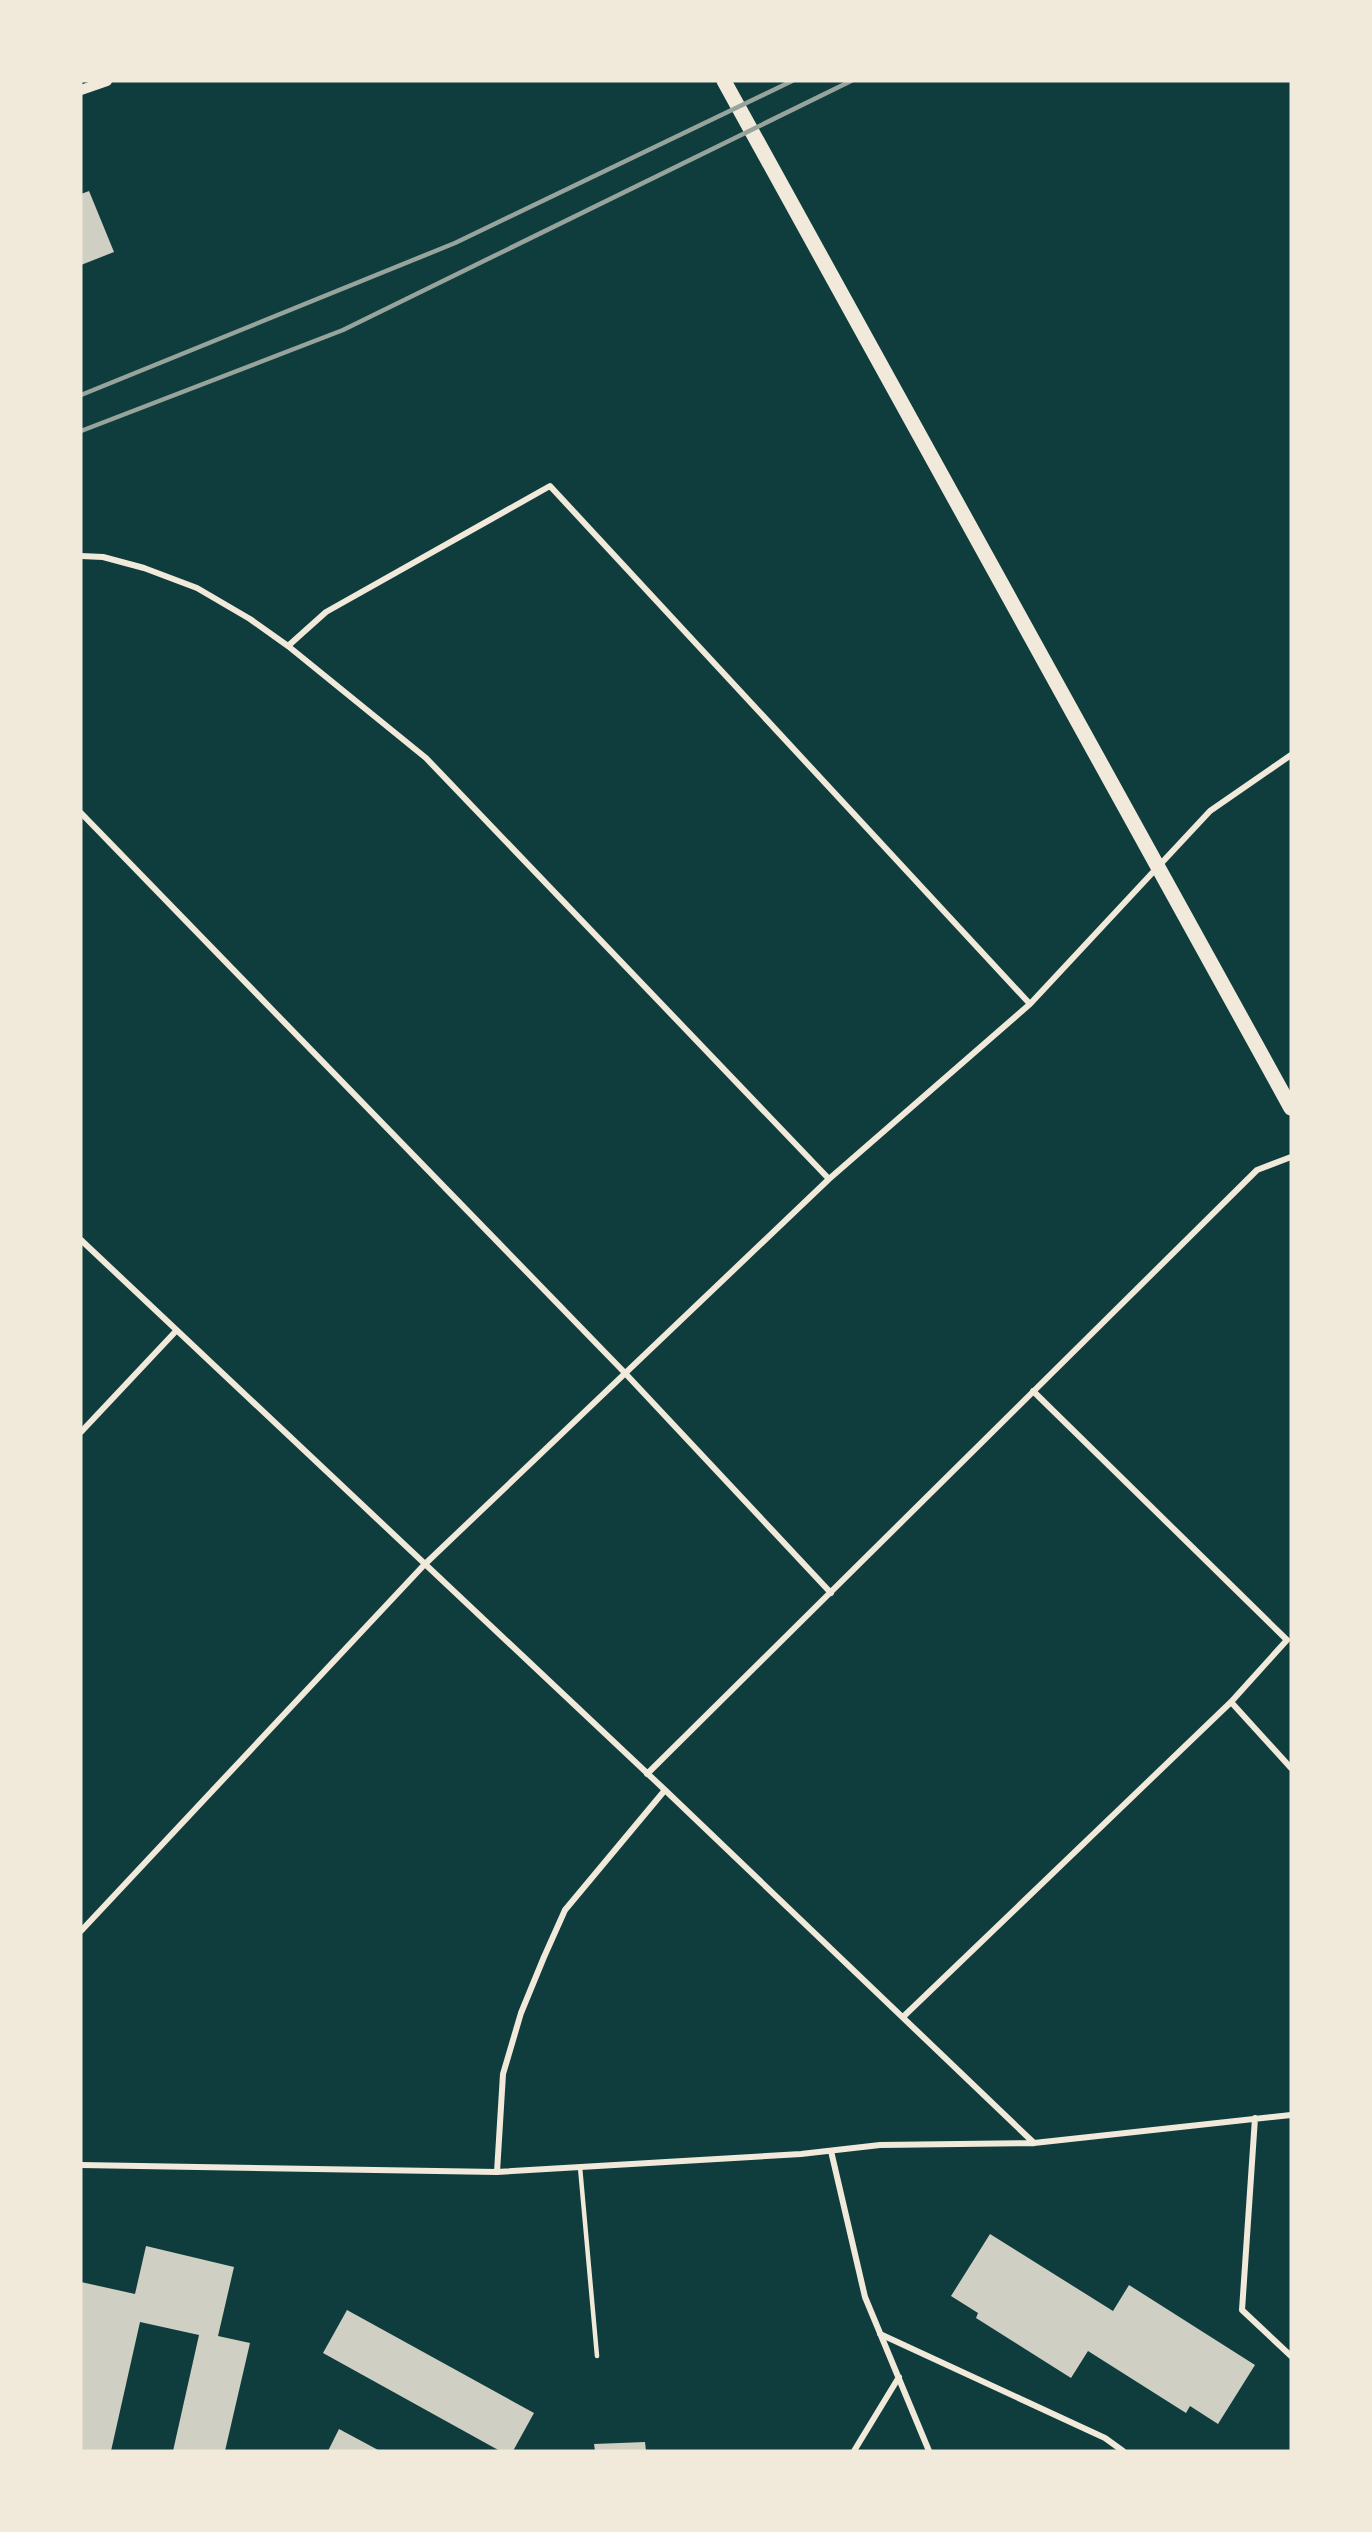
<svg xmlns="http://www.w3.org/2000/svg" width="1372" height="2532" font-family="Helvetica,sans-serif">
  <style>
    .building { fill: #cfcfc3 }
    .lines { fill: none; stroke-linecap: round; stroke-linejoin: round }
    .service { stroke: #f1e9da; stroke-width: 4.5 }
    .minor { stroke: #f1e9da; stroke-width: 6 }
    .tertiary { stroke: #f1e9da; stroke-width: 10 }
    .primary { stroke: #f1e9da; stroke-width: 15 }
    .rail { stroke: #97a49c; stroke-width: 4.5 }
  </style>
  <rect width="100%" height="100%" fill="#0f3d3e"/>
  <path class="building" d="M89 191 114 252 81 265V194Z
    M990 2234 1113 2311 1129 2285 1255 2365 1218 2424 1190 2406 1186 2413 1088 2351 1071 2378 976 2318 978 2313 951 2296Z
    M146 2246 234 2267 218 2336 250 2343 225 2451H173L199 2335 140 2322 111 2451H81V2282L135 2294Z
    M347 2310 534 2413 513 2451H500L323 2353Z
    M339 2429 380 2451H328Z
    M645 2442 646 2451H595L594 2444Z"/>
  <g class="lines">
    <path class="service" d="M580 2167 597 2356"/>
    <path class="minor" d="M81 556 103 557 144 568 197 588 250 619 288 646 426 758 829 1179
      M288 646 326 612 550 486 1030 1004
      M81 813 624 1372 831 1593
      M81 1240 665 1790 1034 2143
      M81 1432 176 1331
      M1231 1702 1291 1768
      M647 1774 1257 1170 1291 1157
      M81 1931 424 1565 829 1179 1030 1004 1210 811 1291 755
      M903 2017 1231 1702 1287 1640 1033 1391
      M1255 2118 1242 2310 1291 2356
      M831 2151 865 2297 929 2451
      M81 2165 497 2172 801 2154 880 2145 1034 2143 1291 2115
      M497 2172 503 2074 521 2013 544 1957 565 1910 665 1790
      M880 2334 1105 2438 1123 2451
      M854 2451 899 2377"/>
    <path class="tertiary" d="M81 90 107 81"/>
    <path class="primary" d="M724 81 1291 1108"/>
    <path class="rail" d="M81 395 455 243 792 81
      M81 431 343 330 851 81"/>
  </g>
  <rect width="1372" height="2532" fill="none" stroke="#f1e9da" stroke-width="165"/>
</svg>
